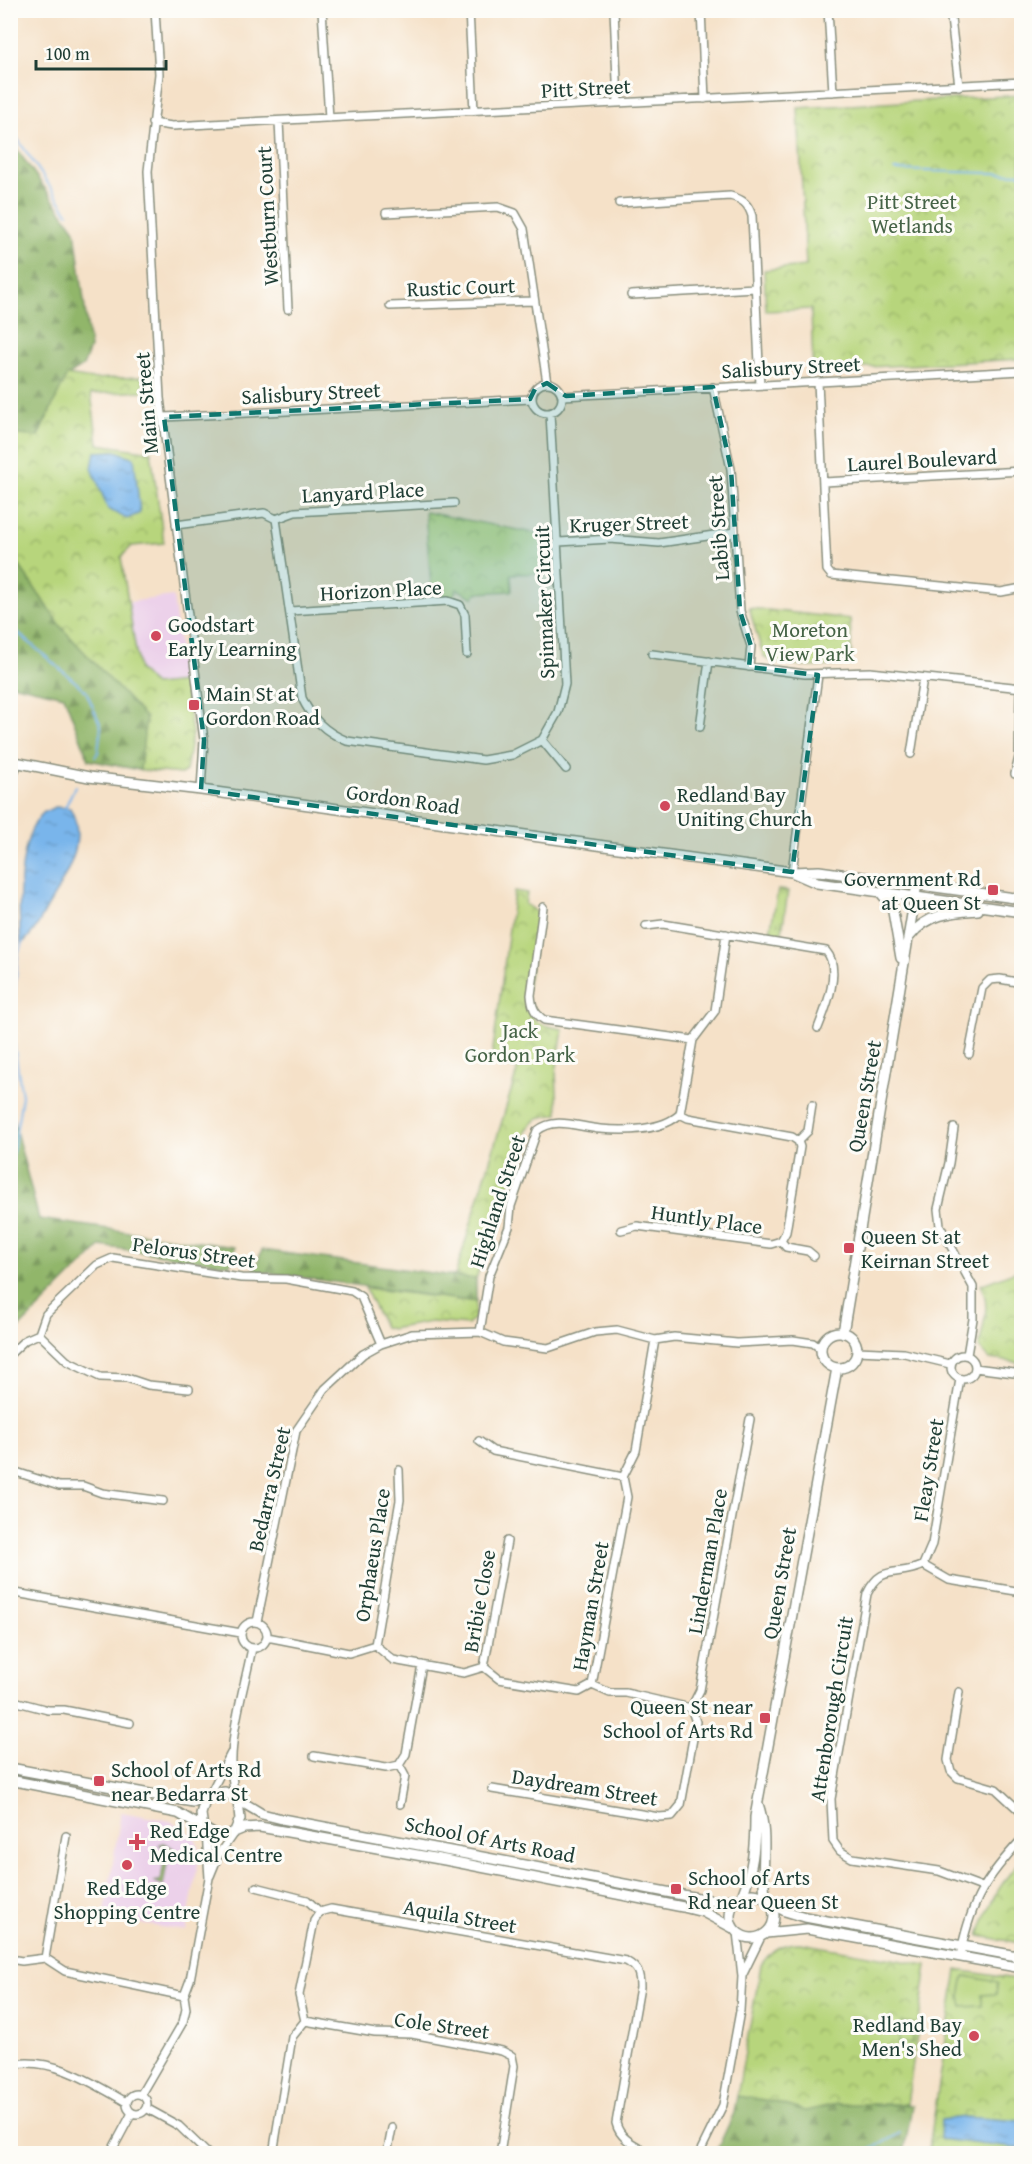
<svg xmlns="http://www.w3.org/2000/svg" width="1032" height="2164" font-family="'Gentium Book Plus',serif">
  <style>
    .built { fill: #ecd1ea }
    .grass { fill: url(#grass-tufts); stroke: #6b8958; stroke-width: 1.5 }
    .forest { fill: url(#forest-firs); stroke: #587a50; stroke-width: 1.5 }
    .park { fill: url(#park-crowns); stroke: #6b8958; stroke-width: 1.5 }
    .garden { fill: #b7d57b; stroke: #6b8958; stroke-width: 1.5 }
    .water { fill: url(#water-ripples); stroke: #4c7990; stroke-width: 1.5 }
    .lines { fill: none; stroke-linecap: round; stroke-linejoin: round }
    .stream { stroke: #79b5eb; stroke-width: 2 }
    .minor-casing { stroke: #8a8f7e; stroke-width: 10 }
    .tertiary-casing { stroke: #8a8f7e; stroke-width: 12 }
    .minor { stroke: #fff; stroke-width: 7 }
    .tertiary { stroke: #fff; stroke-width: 9 }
    .marked { fill: #0f766e; fill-opacity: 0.2; stroke: #0f766e; stroke-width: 4.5; stroke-dasharray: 12 8; stroke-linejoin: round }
    .poi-dot { fill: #d1495b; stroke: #fdfcf7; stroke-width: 2 }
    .labels { text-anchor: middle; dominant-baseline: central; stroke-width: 6; stroke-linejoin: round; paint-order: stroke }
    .street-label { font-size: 21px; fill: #1f3d34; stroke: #fdfcf7 }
    .park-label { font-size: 21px; fill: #456346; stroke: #fdfcf7 }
    .poi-label { font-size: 21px; fill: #1f3d34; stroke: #fdfcf7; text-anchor: start }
  </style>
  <defs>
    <pattern id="grass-tufts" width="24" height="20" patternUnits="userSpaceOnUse" patternTransform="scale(1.5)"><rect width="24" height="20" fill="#b7d57b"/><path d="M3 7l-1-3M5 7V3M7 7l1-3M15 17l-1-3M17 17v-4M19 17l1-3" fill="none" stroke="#94ae66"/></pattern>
    <pattern id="forest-firs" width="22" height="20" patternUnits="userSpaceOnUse" patternTransform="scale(1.5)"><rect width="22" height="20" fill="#91b66b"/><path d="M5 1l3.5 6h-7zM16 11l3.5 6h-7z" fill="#769559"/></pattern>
    <pattern id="park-crowns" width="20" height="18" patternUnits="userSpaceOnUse" patternTransform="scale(1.5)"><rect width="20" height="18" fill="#b7d57b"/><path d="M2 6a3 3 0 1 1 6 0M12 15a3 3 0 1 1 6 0" fill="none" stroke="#94ae66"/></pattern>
    <pattern id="water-ripples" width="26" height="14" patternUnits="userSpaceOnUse" patternTransform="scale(1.5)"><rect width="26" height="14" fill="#79b5eb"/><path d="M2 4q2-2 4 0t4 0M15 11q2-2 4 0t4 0" fill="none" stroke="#6394bf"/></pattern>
  </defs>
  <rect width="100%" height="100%" fill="#fdfcf7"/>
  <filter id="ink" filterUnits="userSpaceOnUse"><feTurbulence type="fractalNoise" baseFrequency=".0167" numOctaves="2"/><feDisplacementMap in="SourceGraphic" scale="12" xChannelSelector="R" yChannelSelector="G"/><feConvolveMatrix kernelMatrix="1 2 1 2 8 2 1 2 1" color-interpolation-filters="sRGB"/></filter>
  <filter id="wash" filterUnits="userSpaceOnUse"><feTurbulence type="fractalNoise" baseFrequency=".008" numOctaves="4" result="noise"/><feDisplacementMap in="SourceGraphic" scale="24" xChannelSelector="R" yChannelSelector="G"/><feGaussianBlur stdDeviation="1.35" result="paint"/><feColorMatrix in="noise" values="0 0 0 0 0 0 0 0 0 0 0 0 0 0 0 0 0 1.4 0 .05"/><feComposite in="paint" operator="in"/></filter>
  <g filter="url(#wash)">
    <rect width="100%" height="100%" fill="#f5e1c8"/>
    <path class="built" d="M173 596 184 682 153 685 139 670 128 602Z
      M121 1812 171 1821 195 1837 200 1853 186 1931 104 1918Z"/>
    <path class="grass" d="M778 890 788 891 781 939 769 937Z
      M164 1843 174 1849H168L169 1851 163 1885 154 1881H161L167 1846 159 1845Z"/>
    <path class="forest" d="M10 140 75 230 90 348 83 366 67 376 37 437 11 434Z
      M10 552 61 627 146 718 140 770 89 760 64 696 11 684Z
      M10 1108 39 1219 235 1247 230 1265 101 1246 11 1336Z
      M262 1250 476 1279V1302L254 1271Z
      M737 2096 772 2101 805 2111 836 2104 912 2105 904 2153 715 2154 734 2113Z"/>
    <path class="park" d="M1021 95V359L813 370 811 309 766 311 764 270 806 266 798 108Z
      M67 375 92 379 143 377 144 391 91 394 98 444 151 452 164 543 132 546 121 557 139 670 154 685 184 682 192 733 186 771 181 774 140 770 146 718 61 627 11 553 10 434 38 437Z
      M425 512 549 536 551 573 511 574 512 591 476 593 474 598 457 589 452 598H432Z
      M749 608 850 619 852 665 810 667 768 660 763 655Z
      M514 891 527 893 525 904 539 914 525 1001C529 1023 542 1026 563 1029L556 1073 558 1114 538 1118 527 1129 494 1236 487 1245 476 1279 455 1276 518 1068 491 1064Z
      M1021 1269V1363L990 1359 979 1348C982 1328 992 1303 980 1285Z
      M365 1288 476 1302 475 1317 468 1325 431 1322 391 1329 384 1327Z
      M1021 1859V1943L979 1936C989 1902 999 1886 1021 1859Z
      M800 1943 927 1965 907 2104H836L805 2111 772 2101 737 2096 761 1965C771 1950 782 1943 800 1943Z
      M957 1970 1021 1980V2153L928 2154Z"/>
    <path class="garden" d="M964 1976 998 1982 996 1994 982 1995V2006L962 2007 960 1996Z
      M902 2022 915 2024 912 2044 899 2043Z"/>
    <path class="water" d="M116 451 134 458 140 513 127 519 108 509 92 468 95 452Z
      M55 807 70 808C89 841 65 877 48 906 41 919 33 935 21 944 18 912 17 837 43 813 46 811 51 809 55 807Z
      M964 2117 1021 2121V2149L940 2139 941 2120Z"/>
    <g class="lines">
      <path class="stream" d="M10 128 68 213
        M894 170 1022 174
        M10 316V334
        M10 626 86 691 101 726 98 752 95 757
        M64 810 75 786
        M14 1000 18 954 23 941
        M10 1019 22 1096 10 1169
        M863 2154 900 2133"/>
    </g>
  </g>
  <g filter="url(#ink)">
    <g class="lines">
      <g class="minor-casing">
        <path id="minor" d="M155 10 159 74 148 171 160 398 204 740 201 790
          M322 10 329 118
          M469 10 474 111
          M614 10 618 103
          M701 10 705 99
          M828 10 833 92
          M950 10 959 86
          M279 121 288 309
          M152 123 172 126 1022 82
          M619 203 730 196C742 199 748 203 752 216L760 385
          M386 213 498 207 515 213 524 229 547 383
          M631 295 755 288
          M390 306 533 301
          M818 382 827 570 831 575 1001 592 1022 588
          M532 398a15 15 0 1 1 30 0a15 15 0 1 1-30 0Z
          M713 387 731 469 740 611 751 646 749 667
          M563 396 1022 371
          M164 417 532 399
          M824 482 1022 471
          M276 519 295 512 454 503
          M176 525 264 513 276 519 302 698C312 719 325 732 347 741L483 760 512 755 542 740 558 712 565 684 550 413
          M559 542 610 539 659 543 735 532
          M290 611 448 601 460 605 465 615 467 654
          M652 654 805 674 870 672 1022 688
          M700 727 709 661
          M542 740 566 769
          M911 754 923 678
          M1015 774 1019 757 1020 688
          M792 872 818 675
          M543 907 531 995C532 1007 534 1013 544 1020L693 1040
          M646 926 663 924 826 951C842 969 826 1008 818 1028
          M969 1054 982 988 990 980 1000 979 1022 983
          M954 1128 949 1163 938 1209 940 1226 973 1287V1319L967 1355
          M798 1141 808 1131 812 1105
          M621 1230 637 1226 771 1244 781 1241 786 1232 800 1147 798 1141 792 1137 688 1118 680 1114
          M781 1241 786 1247 808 1251 814 1256
          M480 1332 489 1276 509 1227 511 1206 537 1131C555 1116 578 1127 600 1129 624 1131 662 1131 680 1114L693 1040 715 1011 726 934
          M39 1334 67 1361 100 1377 127 1378 148 1385 189 1389
          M857 1351 904 1353 950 1364
          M10 1354 25 1340 39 1334 46 1314 97 1265 113 1258 241 1278 286 1279 352 1291 361 1297 381 1344
          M951 1367a12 12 0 1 1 24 0a12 12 0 1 1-24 0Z
          M975 1368 1022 1374
          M479 1441 493 1451 623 1477
          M10 1470 59 1486H83L102 1493 163 1501
          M923 1565 932 1544 960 1379
          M10 1592 241 1633
          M241 1635a13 13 0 1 1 26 0a13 13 0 1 1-26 0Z
          M257 1622 296 1431 325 1389 363 1354 381 1344 412 1334 480 1332 503 1342 548 1348 595 1332 617 1330 655 1340 674 1337 737 1343 793 1340 813 1343 821 1349
          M267 1637 349 1653 375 1645 393 1660 464 1673 484 1667 499 1679 579 1692 592 1685 627 1497 623 1477 636 1451 655 1340
          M375 1645 400 1500 399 1470
          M484 1667 507 1541
          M959 1692 948 1760 951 1771 958 1778 996 1789 1022 1813
          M10 1700 48 1710H64L130 1723
          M691 1708 700 1690 750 1419
          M314 1756 386 1768 399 1765 406 1754 422 1665
          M399 1765 405 1776 400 1804
          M492 1789 659 1817 672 1816 681 1805 696 1722 691 1708 626 1693H610L592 1685
          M210 1794 231 1753
          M236 1799C223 1752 243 1695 252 1648
          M210 1876 219 1854 233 1834
          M256 1887 307 1900 320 1912
          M982 1887 939 1871 852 1858 840 1851 833 1841 831 1799 867 1594C882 1562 898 1578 923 1565L949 1580 1022 1592
          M961 1951C972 1899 986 1878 1022 1839
          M45 1958 66 1836
          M10 1959 22 1961 45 1958 65 1971 184 1996
          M742 1976 762 1935
          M305 2021 375 2033 412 2034 502 2051 512 2056 514 2066 500 2154
          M10 2065C50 2055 93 2083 126 2102
          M127 2104a10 10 0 1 1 20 0a10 10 0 1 1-20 0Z
          M141 2094 183 2022 186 2009 184 1996 190 1980 209 1878 206 1831
          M146 2108 179 2126 208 2154
          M110 2154 132 2113
          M273 2154 292 2037 305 2021 299 1995 314 1921 320 1912 331 1909 626 1961C638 1968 640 1973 640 1987L616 2123C620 2140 637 2146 651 2154
          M387 2154 392 2128
          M699 2154 723 2105 740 2011 742 1976 737 1932"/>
      </g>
      <g class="tertiary-casing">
        <path id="tertiary" d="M10 761 89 777 201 790 792 872 819 871 1022 899
          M10 780 17 763
          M794 873 817 883 1022 912
          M881 893 892 906 901 958
          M910 936C927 914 951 912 978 910
          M821 1350a18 18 0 1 1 36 0a18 18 0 1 1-36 0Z
          M843 1333 917 884
          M10 1768 193 1802 210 1794 225 1792 262 1814 282 1819 714 1901 738 1899
          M10 1780 178 1813 215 1835H227L244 1828 260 1827 445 1860 683 1907 703 1912 733 1928
          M758 1804C770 1839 759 1867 766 1900
          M203 1828 201 1814 206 1797
          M235 1831 240 1819 238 1801
          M730 1916a22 22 0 1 1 44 0a22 22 0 1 1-44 0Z
          M742 1896C753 1869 755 1847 755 1817L837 1368
          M768 1902 785 1911 805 1917 1022 1957
          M766 1933 807 1929 1022 1968"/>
      </g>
      <use href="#minor" class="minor"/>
      <use href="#tertiary" class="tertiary"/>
    </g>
  </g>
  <path class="marked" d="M547 383 566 396 713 387 731 469 740 611 751 646 749 667 818 675 792 872 201 790 204 740 164 417 530 399 535 389Z"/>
  <g class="poi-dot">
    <circle cx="156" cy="636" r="6"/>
    <rect x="188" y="699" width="12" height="12" rx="3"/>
    <circle cx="665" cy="806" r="6"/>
    <rect x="987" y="884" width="12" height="12" rx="3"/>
    <rect x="843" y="1242" width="12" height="12" rx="3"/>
    <rect x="759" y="1712" width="12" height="12" rx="3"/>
    <rect x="93" y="1775" width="12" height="12" rx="3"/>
    <path d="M134 1833h6v6h6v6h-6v6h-6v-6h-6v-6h6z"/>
    <circle cx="127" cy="1865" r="6"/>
    <rect x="670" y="1883" width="12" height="12" rx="3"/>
    <circle cx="974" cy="2036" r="6"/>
  </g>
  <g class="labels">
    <g class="street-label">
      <text transform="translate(586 88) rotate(-3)">Pitt Street</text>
      <text transform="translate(267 216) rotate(-93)">Westburn Court</text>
      <text transform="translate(461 287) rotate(-2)">Rustic Court</text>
      <text transform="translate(791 367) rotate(-3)">Salisbury Street</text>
      <text transform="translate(311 393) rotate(-3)">Salisbury Street</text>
      <text transform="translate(146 403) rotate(-95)">Main Street</text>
      <text transform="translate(922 460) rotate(-3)">Laurel Boulevard</text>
      <text transform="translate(363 492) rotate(-3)">Lanyard Place</text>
      <text transform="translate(629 523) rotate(-2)">Kruger Street</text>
      <text transform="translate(718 528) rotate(-94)">Labib Street</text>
      <text transform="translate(381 590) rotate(-3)">Horizon Place</text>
      <text transform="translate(544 602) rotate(-92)">Spinnaker Circuit</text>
      <text transform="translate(403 799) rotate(8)">Gordon Road</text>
      <text transform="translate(864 1096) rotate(-80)">Queen Street</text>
      <text transform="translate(497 1201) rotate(-72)">Highland Street</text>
      <text transform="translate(707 1219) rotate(8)">Huntly Place</text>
      <text transform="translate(194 1252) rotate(8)">Pelorus Street</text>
      <text transform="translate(928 1470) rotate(-81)">Fleay Street</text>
      <text transform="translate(269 1489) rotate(-77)">Bedarra Street</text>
      <text transform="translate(372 1555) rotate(-81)">Orphaeus Place</text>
      <text transform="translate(707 1561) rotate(-80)">Linderman Place</text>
      <text transform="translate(779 1583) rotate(-80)">Queen Street</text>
      <text transform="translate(479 1601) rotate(-80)">Bribie Close</text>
      <text transform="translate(590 1606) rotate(-80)">Hayman Street</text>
      <text transform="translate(831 1709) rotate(-81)">Attenborough Circuit</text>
      <text transform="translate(585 1787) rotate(9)">Daydream Street</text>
      <text transform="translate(490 1839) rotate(11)">School Of Arts Road</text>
      <text transform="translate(460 1916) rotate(10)">Aquila Street</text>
      <text transform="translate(442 2025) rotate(8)">Cole Street</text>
    </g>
    <g class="park-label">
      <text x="912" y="201">Pitt Street<tspan x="912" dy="24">Wetlands</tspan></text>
      <text x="810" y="629">Moreton<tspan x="810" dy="24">View Park</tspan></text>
      <text x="520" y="1030">Jack<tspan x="520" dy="24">Gordon Park</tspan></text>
    </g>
    <g class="poi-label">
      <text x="168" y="624">Goodstart<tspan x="168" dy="24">Early Learning</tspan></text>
      <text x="206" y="693">Main St at<tspan x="206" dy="24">Gordon Road</tspan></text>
      <text x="677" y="794">Redland Bay<tspan x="677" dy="24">Uniting Church</tspan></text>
      <text x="981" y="878" text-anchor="end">Government Rd<tspan x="981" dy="24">at Queen St</tspan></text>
      <text x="861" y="1236">Queen St at<tspan x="861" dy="24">Keirnan Street</tspan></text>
      <text x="753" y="1706" text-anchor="end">Queen St near<tspan x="753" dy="24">School of Arts Rd</tspan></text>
      <text x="111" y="1769">School of Arts Rd<tspan x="111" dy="24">near Bedarra St</tspan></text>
      <text x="150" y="1830">Red Edge<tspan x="150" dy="24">Medical Centre</tspan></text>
      <text x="688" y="1877">School of Arts<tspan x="688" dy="24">Rd near Queen St</tspan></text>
      <text x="127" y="1887" text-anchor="middle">Red Edge<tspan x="127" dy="24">Shopping Centre</tspan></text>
      <text x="962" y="2024" text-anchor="end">Redland Bay<tspan x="962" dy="24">Men's Shed</tspan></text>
    </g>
  </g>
  <rect width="1032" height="2164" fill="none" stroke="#fdfcf7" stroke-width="36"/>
  <path d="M36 60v9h130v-9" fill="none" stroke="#1f3d34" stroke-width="3"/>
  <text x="45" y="60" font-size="18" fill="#1f3d34" stroke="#fdfcf7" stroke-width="4.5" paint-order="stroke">100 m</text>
</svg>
